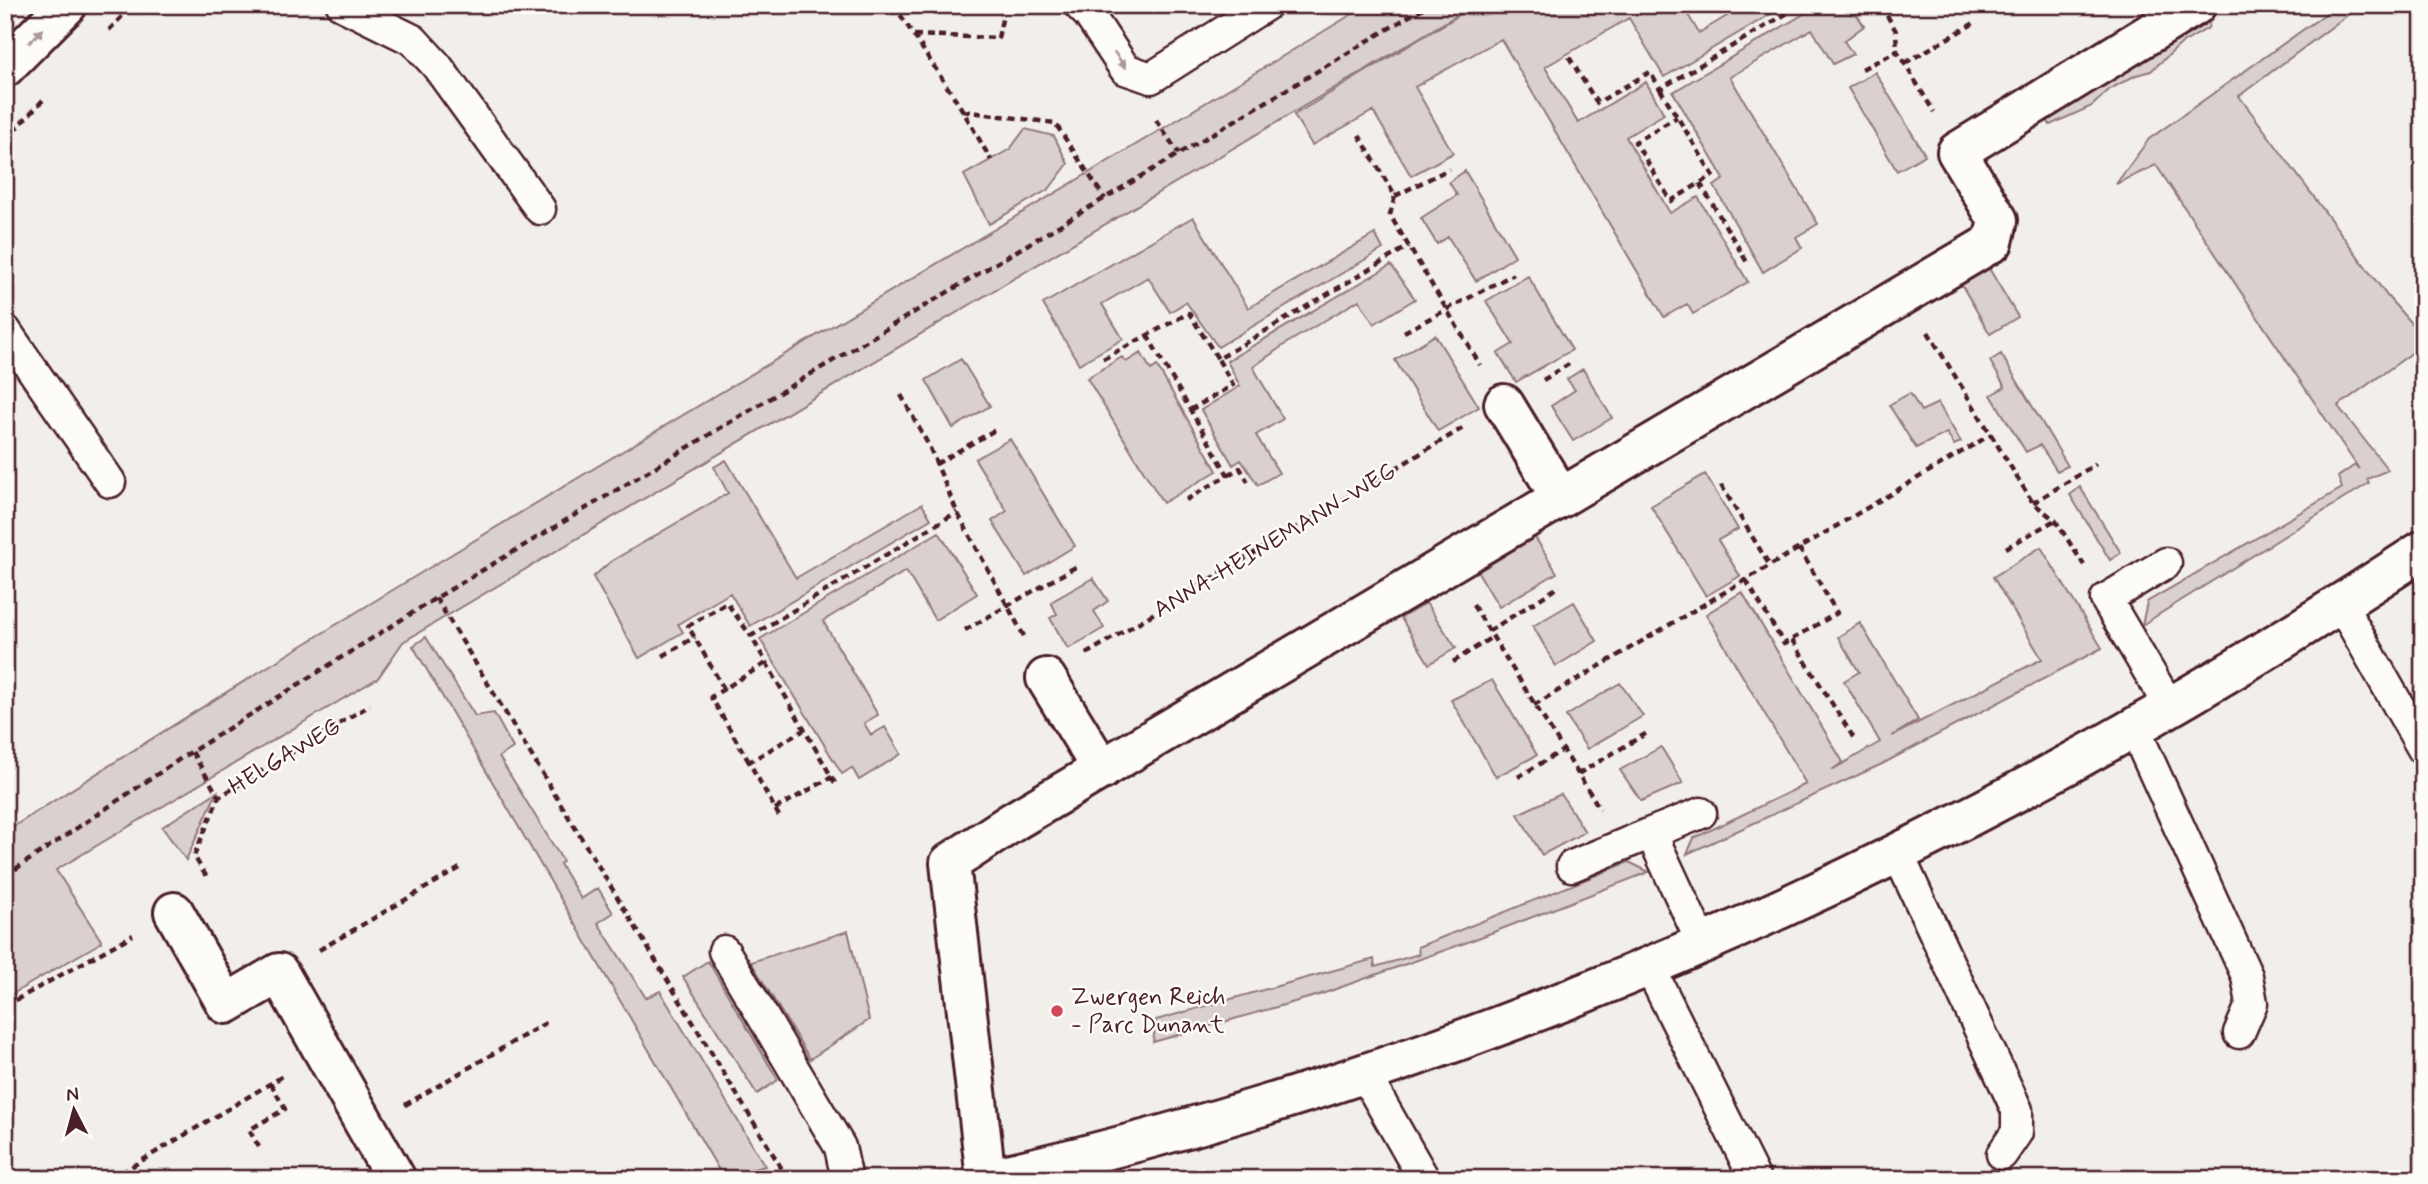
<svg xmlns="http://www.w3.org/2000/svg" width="2428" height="1184" font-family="Mynerve,sans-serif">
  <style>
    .green { fill: #d9d0cf; stroke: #92787d; stroke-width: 2 }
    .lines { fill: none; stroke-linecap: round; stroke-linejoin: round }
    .lane-casing { stroke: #4a1f2b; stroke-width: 35 }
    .street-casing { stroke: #4a1f2b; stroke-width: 44 }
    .secondary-casing { stroke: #4a1f2b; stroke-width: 44 }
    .path { stroke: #4a1f2b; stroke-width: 4.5; stroke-dasharray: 7 5; stroke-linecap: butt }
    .lane { stroke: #fdfcf7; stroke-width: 30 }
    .street { stroke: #fdfcf7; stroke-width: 38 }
    .secondary { stroke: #fdfcf7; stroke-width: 38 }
    .oneway { fill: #ac999b }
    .poi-dot { fill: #d1495b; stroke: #fdfcf7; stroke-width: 2.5 }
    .labels { text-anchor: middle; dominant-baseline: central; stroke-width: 5; stroke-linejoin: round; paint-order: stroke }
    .street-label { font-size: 24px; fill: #4a1f2b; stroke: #fdfcf7 }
    .poi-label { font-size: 24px; fill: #4a1f2b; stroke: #fdfcf7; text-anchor: start }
  </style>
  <rect width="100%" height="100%" fill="#f2efeb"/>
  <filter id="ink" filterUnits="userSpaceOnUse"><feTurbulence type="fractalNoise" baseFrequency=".0143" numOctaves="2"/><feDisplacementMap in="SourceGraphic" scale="14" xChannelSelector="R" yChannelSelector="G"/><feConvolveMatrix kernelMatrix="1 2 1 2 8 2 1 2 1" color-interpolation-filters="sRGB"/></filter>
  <g filter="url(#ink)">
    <path class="green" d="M1367 5H1474L403 642 378 678 56 870 102 942 5 998V832C452 545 913 282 1367 5Z
      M1476 5H1682L1699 33 1745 5H1786L1664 77 1629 18 1545 67 1578 123 1646 82 1664 114 1626 137 1670 213 1698 197 1748 282 1693 314 1687 304 1664 317 1501 39 1415 87 1453 153 1411 176 1373 111 1312 145 1294 115Z
      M1819 5H1851L1864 26 1844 41 1853 54 1833 64 1812 29 1730 77 1818 224 1796 237 1802 248 1763 272 1714 186 1724 179 1673 92Z
      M2338 5H2361L2239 96 2388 297 2423 337V345L2338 406 2388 470 2367 479 2369 483 2142 625 2147 602 2342 488 2338 477 2355 465 2359 469 2156 165 2116 184 2149 139Z
      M2212 13 2208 28 2181 44 2151 71 2136 75 2110 89 2092 106 2050 125 2045 117Z
      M1875 72 1925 155 1897 171 1848 88Z
      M1025 129 1054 136 1068 164 1049 189 989 224 964 175 1010 149Z
      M1465 171 1515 256 1476 281 1448 237 1437 244 1421 218 1457 195 1449 182Z
      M1193 217 1248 308 1375 234 1383 249 1218 347 1186 302 1170 312 1148 277 1102 304 1123 339 1079 364 1043 304Z
      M1391 265 1415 299 1374 324 1359 300 1287 343 1253 367 1283 419 1256 435 1279 473 1258 485 1241 460 1233 465 1201 410 1240 386 1227 361Z
      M1987 265 2018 317 1990 334 1960 282Z
      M1528 276 1572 350 1516 382 1498 353 1513 344 1486 301Z
      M1435 335 1479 407 1438 431 1395 360Z
      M1141 353 1151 370 1157 366 1217 471 1163 503 1087 378 1122 357 1126 362Z
      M2001 354 2068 466 2057 471 2040 445 2026 452 1991 395 2005 387 1990 361Z
      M961 359 990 406 953 428 926 380Z
      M1583 369 1612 418 1573 441 1551 406 1575 390 1567 379Z
      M1910 393 1921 411 1938 403 1961 442 1954 445 1947 433 1916 448 1889 405Z
      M1010 439 1075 546 1026 576 992 521 1007 511 975 459Z
      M726 460 796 578 922 504 931 519 750 626 730 593 678 624 683 632 639 658 593 577 610 562 728 493 714 467Z
      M1705 474 1738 529 1718 540 1740 576 1706 596 1651 506Z
      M2080 487 2121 553 2110 560 2070 495Z
      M939 532 977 594 935 620 906 571 823 621 878 715 864 723 871 735 885 727 901 754 859 780 852 768 842 774 760 639Z
      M1535 537 1557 573 1499 607 1478 572Z
      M2041 547 2102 648 1882 764 1687 854 1694 838 1806 784 1706 614 1742 592 1843 762 1832 770 1880 742 1844 681 1859 672 1838 637 1860 623 1918 720 1892 736 2042 659 1993 577Z
      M1093 578 1108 601 1094 611 1104 628 1068 649 1050 618 1057 614 1051 602Z
      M1574 602 1597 641 1556 666 1533 626Z
      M1426 603 1456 648 1429 664 1401 618Z
      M426 637 475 716 494 713 513 748 499 757 563 861 560 864 581 899 598 888 613 913 598 923 646 998 660 991 765 1166 723 1177 413 646Z
      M1492 680 1537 755 1496 777 1451 700Z
      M1620 683 1643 716 1587 749 1566 716Z
      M1661 747 1683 783 1641 801 1620 770Z
      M217 792 186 860 162 827Z
      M1561 794 1585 832 1542 855 1518 814Z
      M1629 862 1649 872 1465 943 1319 995 1153 1042 1156 1020 1374 959 1375 967 1419 954 1418 947Z
      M848 931 869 1020 810 1059 751 962Z
      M708 961 778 1080 757 1094 683 977Z"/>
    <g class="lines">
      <g class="lane-casing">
        <path id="lane" d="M342 5 413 40 437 66 540 209
          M1079 5 1089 15 1125 69 1151 78 1266 5
          M5 330 110 482
          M2166 563 2106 599 2171 709
          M2341 604 2423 749
          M2135 730 2247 976 2252 1003 2239 1033
          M1701 813 1651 833 1702 943
          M1898 854 2017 1110V1132L2002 1154
          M1572 866 1651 833
          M724 951 840 1147 847 1179
          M1649 966 1755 1179
          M1365 1075 1424 1179"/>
      </g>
      <g class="street-casing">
        <path id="street" d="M1504 404 1561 498
          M1046 678 1102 770
          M174 912 226 1004 279 973 396 1179
          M985 1179C1499 1065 1985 840 2423 550
          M986 1179 950 863 1014 821 1993 242 1998 220 1957 152 2196 5"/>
      </g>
      <g class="secondary-casing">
        <path id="secondary" d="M5 67 67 5"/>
      </g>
      <path class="path" d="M894 5 963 111 991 160
        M1881 5 1896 31 1897 51 1934 112
        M109 30 133 5
        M914 35 998 38 1003 15
        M1569 57 1597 103 1650 72 1660 89 1801 5
        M1905 63 1976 22
        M1862 69 1897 51
        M1660 89 1713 175 1671 201 1635 142 1677 117
        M963 111 1055 123 1105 199
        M1156 120 1179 154
        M1359 135 1395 196 1390 215 1480 365
        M5 140 43 100
        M1700 183 1748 264
        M1395 196 1449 169
        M1404 332 1514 274
        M1928 332 2033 503 2055 520 2084 565
        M1147 335 1228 475 1186 500
        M1103 359 1189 313 1218 359 1409 246
        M1543 380 1569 364
        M901 395 929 446 957 512 1025 638
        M1190 410 1233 385 1218 359
        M936 464 995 430
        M1228 475 1240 468 1248 482
        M1721 485 1770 566
        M2033 503 2096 464
        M2006 548 2055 520
        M1746 580 1784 644 1837 613 1799 548
        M436 598 788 1179
        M1473 605 1600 809
        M965 630 1079 565
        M1489 631 1560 586
        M1792 640 1855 740
        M1086 654 1463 428
        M663 656 695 637
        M1453 662 1492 637
        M724 689 688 626 727 603 751 636
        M1534 705 1992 434
        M192 752 219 797
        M749 762 711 697 766 663
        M1578 774 1647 733
        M1518 777 1563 750
        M835 783 751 636 957 512
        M775 809 832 777
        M779 816 749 762 804 730
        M5 876 183 757 436 598 1428 5
        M206 876 194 856 219 797 370 705
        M319 950 460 868
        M5 1006 133 935
        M405 1105 549 1021
        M259 1147 249 1130 285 1109 271 1084
        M111 1179 283 1076"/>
      <use href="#lane" class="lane"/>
      <use href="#street" class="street"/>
      <use href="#secondary" class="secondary"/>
    </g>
    <defs><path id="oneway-solid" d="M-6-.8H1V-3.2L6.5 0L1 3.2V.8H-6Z" transform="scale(1.75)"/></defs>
    <g class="oneway">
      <use href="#oneway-solid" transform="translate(36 36) rotate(-45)"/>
      <use href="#oneway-solid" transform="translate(1120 60) rotate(54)"/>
    </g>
  </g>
  <circle class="poi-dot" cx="1057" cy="1011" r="7"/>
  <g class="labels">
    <g class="street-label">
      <text transform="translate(1275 541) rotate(-31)">ANNA-HEINEMANN-WEG</text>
      <text transform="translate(285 757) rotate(-31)">HELGAWEG</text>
    </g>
    <g class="poi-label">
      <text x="1071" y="997">Zwergen Reich<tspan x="1071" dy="28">- Parc Dunant</tspan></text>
    </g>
  </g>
  <rect width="2428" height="1184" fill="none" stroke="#fdfcf7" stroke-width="28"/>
  <rect x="14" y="14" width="2400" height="1156" fill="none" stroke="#4a1f2b" stroke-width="2.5" filter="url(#ink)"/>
  <g transform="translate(74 1110) rotate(354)" stroke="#fdfcf7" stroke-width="5" paint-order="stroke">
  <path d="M0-5L12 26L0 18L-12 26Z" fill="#4a1f2b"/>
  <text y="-10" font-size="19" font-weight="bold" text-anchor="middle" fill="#4a1f2b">N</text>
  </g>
</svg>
